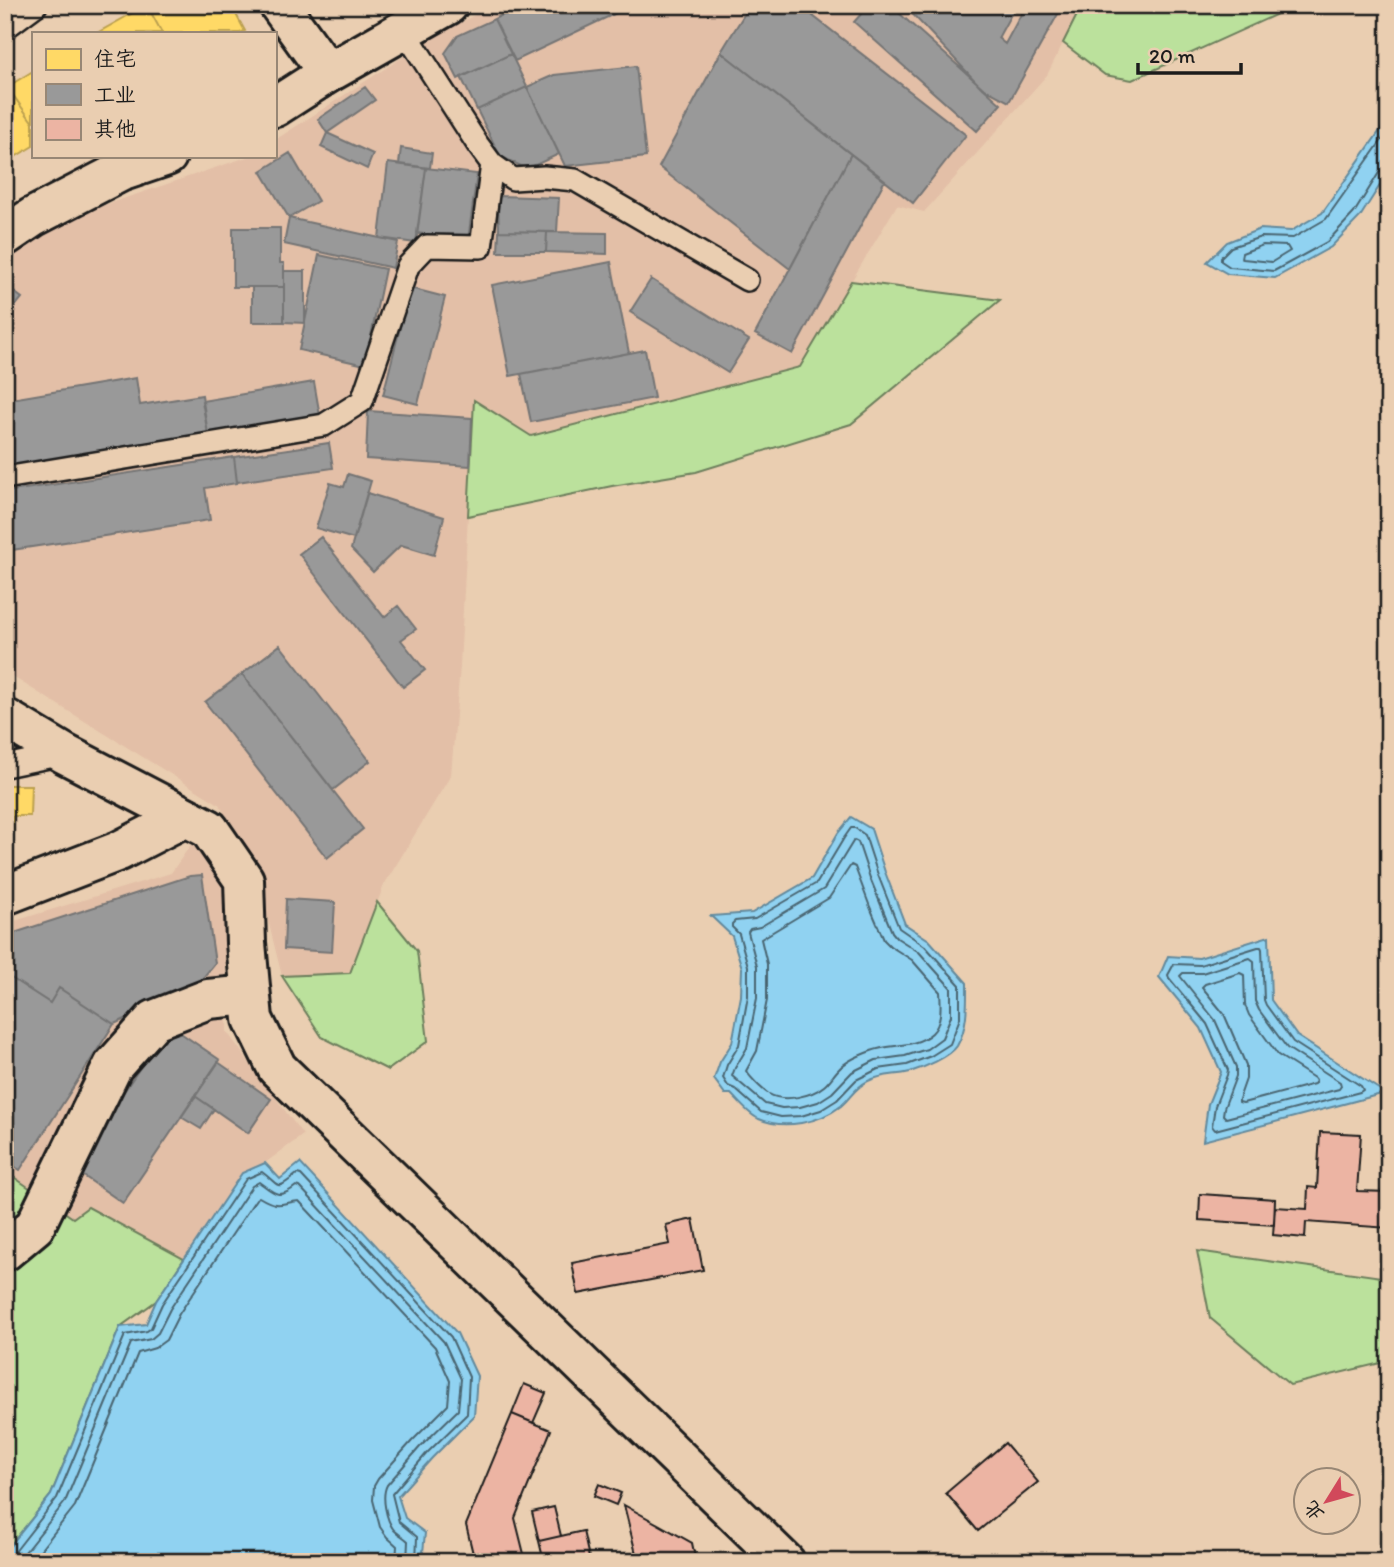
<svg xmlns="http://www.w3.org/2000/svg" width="1394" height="1567" font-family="Itim,'LXGW WenKai TC',sans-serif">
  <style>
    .built { fill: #e3bfa7 }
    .green { fill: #bbe19c; stroke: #6c7e5c; stroke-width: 2 }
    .water { fill: #90d2f1; stroke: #62899c; stroke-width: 2 }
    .homes { fill: #ffd966; stroke: #bba050; stroke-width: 2 }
    .industry { fill: #999; stroke: #747474; stroke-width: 2 }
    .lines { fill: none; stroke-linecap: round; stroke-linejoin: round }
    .shore { stroke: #4a6571; stroke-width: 2 }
    .building { fill: #ecb4a3; stroke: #1c1c1c; stroke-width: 2 }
    .lane-casing { stroke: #1c1c1c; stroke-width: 26 }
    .street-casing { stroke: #1c1c1c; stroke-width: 44 }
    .secondary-casing { stroke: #1c1c1c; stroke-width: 44 }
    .lane { stroke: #eaceb1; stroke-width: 21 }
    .street { stroke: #eaceb1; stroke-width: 38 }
    .secondary { stroke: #eaceb1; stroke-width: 38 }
  </style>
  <rect width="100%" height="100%" fill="#eaceb1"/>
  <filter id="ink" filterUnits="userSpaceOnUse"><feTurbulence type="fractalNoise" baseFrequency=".0143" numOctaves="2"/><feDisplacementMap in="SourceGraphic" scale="14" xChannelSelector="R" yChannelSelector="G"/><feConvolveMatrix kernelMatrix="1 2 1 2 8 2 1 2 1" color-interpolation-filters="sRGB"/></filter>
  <g filter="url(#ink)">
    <path class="built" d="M495 5H1082L1047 75 924 212 897 205 800 367 531 436 474 401 460 666 451 775 384 885 350 973 282 976 252 856 219 804 5 672V250L90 210 250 156H275V140L443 31Z
      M192 843 224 884 227 1032 303 1135 265 1163 242 1173 184 1259 89 1207 73 1218 5 1171V924L171 873Z"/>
    <path class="green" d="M1082 5H1297L1132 80 1105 75 1063 43Z
      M851 281 1000 300 851 424 696 472 612 486 468 516 474 400 531 436 800 367Z
      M377 902 417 951 428 1041 388 1070 322 1037 282 976 350 973Z
      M5 1171 73 1218 88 1207 184 1259 156 1301 120 1327 51 1495 5 1552Z
      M1197 1251 1389 1278V1361L1290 1385 1210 1318Z"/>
    <path class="water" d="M1389 118V171L1360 217 1331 247 1275 278 1228 274 1207 262 1227 242 1260 229 1291 231 1322 213Z
      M851 817 871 829 885 872 905 924 929 940 967 983C967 1004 968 1027 957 1046 950 1057 923 1068 910 1072 894 1076 885 1073 868 1081 853 1089 852 1097 841 1106 819 1123 784 1130 759 1119 749 1115 739 1102 731 1094H725L714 1079 720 1062 732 1043 741 996 742 968 732 936 711 916 752 913 812 878 838 833Z
      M1269 936 1271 1000 1297 1036 1385 1093 1203 1141 1208 1104 1221 1072 1201 1028 1159 977 1168 956 1199 958Z
      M265 1163 280 1179 300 1163 457 1333 477 1376 474 1416 432 1458 398 1496 405 1518 425 1533 422 1562H5V1552L51 1495 120 1327 146 1324 156 1301 242 1173Z"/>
    <path class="homes" d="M147 5H231L245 31 240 33H162Z
      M147 5 162 33H97Z
      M33 71V123L7 87Z
      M5 84 33 123V146L5 163Z
      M5 785H31L30 816H13V840H5Z"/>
    <path class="industry" d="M523 5H633L515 61 494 19Z
      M750 5H822L813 16 966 135 913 203 721 52Z
      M869 5H890L1001 104 977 131 854 22Z
      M904 5H1016L998 38 1005 44 1026 5H1063L1009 102 981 87Z
      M494 19 511 54 458 79 445 53 457 36Z
      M721 52 851 154 790 269 659 167Z
      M511 54 527 87 477 110 461 77Z
      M636 66 646 157 565 166 527 87 554 75Z
      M365 87 375 100 327 133 318 119Z
      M527 87 559 154 527 169 500 156 477 110Z
      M327 133 373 154 367 169 321 147Z
      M401 148 432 153 430 168 399 164Z
      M290 153 318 201 289 218 261 171Z
      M851 154 885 180 792 354 755 334Z
      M388 163 426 168 416 243 379 238Z
      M426 168 477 174 468 240 417 233Z
      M498 196 559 198 557 232 499 231Z
      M289 218 398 242 393 268 284 244Z
      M233 228H280V263H284V287H233Z
      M499 231 547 232 546 252H498Z
      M547 232 607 233V254L546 252Z
      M319 255 385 269 365 365 299 350Z
      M611 262 629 353 510 376 492 285Z
      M284 271H305V323L284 322Z
      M651 279 749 340 728 373 630 312Z
      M5 285 22 298 5 319Z
      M252 287H284V322H252Z
      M410 288 445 297 418 404 383 395Z
      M645 350 654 398 531 422 521 374Z
      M136 378 140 405 202 395 208 434 5 468V400Z
      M314 382 320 416 208 434 202 401Z
      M368 411 472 418 470 466 366 459Z
      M329 443 333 468 237 482 234 457Z
      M234 457 237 483 205 488 210 520 5 551V492Z
      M348 474 371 481 354 539 316 528 330 483 344 487Z
      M367 493 444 517 434 555 401 545 373 572 351 549Z
      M321 537 384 617 398 606 416 629 401 640 425 670 403 687 299 554Z
      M280 645 370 761 333 790 242 674Z
      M242 674 363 829 327 858 205 702Z
      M202 875 215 963 194 989 114 1024 59 988 50 1003 5 974V936L190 876Z
      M286 899 335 902 332 952 284 949Z
      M5 974 50 1003 59 988 114 1024 20 1170 5 1161Z
      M169 1025 220 1060 123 1203 72 1168Z
      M218 1062 271 1099 248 1133 195 1096Z
      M195 1096 214 1109 201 1129 181 1117Z"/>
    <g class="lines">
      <path class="shore" d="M1389 130 1326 219 1293 238 1261 237 1231 247 1221 257V261L1230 267 1274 271 1327 242 1354 213 1380 171 1389 169
        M1263 245 1287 246 1290 251 1272 262 1243 259 1241 258 1242 253Z
        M851 828H855L865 835 878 875 899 928 925 946 960 985V1018L950 1044 931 1056 907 1065 878 1069 856 1080 837 1100 821 1110 801 1116 781 1117 761 1112 735 1089 728 1086 723 1078 727 1065 739 1045 748 996V966L739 934 732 927V924L735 921 755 919 817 883 844 838Z
        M854 840 858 842 870 878 892 932 897 938 919 952 951 988V1016L942 1038 927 1049 905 1056 876 1060 852 1072 832 1093 818 1102 800 1107 782 1108 765 1104 732 1076 735 1068 747 1048 757 998V966L748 932 750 929 760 927 824 889Z
        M851 865 855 867 870 907 884 940 890 946 912 960 940 992C941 1005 942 1024 932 1033 914 1049 891 1043 871 1051 860 1055 846 1061 839 1069 834 1074 830 1081 824 1086 812 1096 784 1103 769 1094 761 1089 751 1078 746 1071L757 1051 767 1000V964L761 939 829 898Z
        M1258 947H1261L1262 949 1264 1000 1266 1005 1293 1042 1361 1086 1363 1090 1360 1092 1215 1130 1212 1126 1215 1106 1227 1075 1228 1070 1207 1024 1169 978 1168 975 1174 964 1200 965Z
        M1250 958 1254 961 1255 1001 1259 1010 1287 1048 1340 1082 1341 1086 1339 1089 1226 1118 1223 1115 1224 1108 1236 1076V1067L1215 1020 1180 976 1183 973H1202Z
        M1240 973 1244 975 1245 1005 1249 1015 1278 1055 1314 1078 1316 1081 1314 1084 1243 1103 1239 1102V1099L1246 1079V1065L1224 1014 1202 987 1205 984Z
        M5 1556 14 1553 57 1498 125 1335 147 1331 151 1328 162 1304 246 1179 262 1172C281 1186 275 1192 297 1174L301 1175 451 1337 469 1377 467 1414 427 1453 392 1494 399 1522 417 1537 416 1562
        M17 1562 65 1502 131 1343 151 1339 158 1333 170 1309 252 1186 259 1182C275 1194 279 1200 296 1186L300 1187 444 1342 461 1379 458 1410 420 1447 387 1485C381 1496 386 1520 394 1530 398 1534 404 1537 408 1541L407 1562
        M31 1562 75 1506 138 1353 155 1348 166 1340 179 1314 256 1199 259 1197C279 1209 280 1203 299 1201L435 1347 450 1381 448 1405 412 1441 378 1479 374 1486 373 1500 380 1527 387 1537 397 1546 396 1562"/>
    </g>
    <path class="building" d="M1320 1132 1361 1134 1357 1191 1389 1192V1228L1306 1222 1305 1238 1273 1235 1275 1207 1307 1209 1308 1187 1317 1188Z
      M1200 1194 1275 1199 1274 1225 1199 1220Z
      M693 1219 703 1270 578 1294 572 1263 670 1244 666 1225Z
      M524 1384 546 1393 533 1423 512 1414Z
      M512 1414 551 1430 515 1518 526 1562H475L466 1525Z
      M1005 1443 1038 1482 978 1531 946 1493Z
      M599 1484 621 1493 616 1505 594 1496Z
      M624 1505 692 1543 696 1562H638Z
      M554 1507 561 1536 539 1541 532 1512Z
      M583 1531 590 1562H544L539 1541Z"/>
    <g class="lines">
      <g class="lane-casing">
        <path id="lane" d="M5 28 36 5
          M404 30 478 145 492 164 513 179 544 177 575 180 747 280
          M5 478 324 425 362 401 408 266 427 246 481 247 492 164
          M5 766 63 754"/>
      </g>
      <g class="street-casing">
        <path id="street" d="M279 5 328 73
          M5 895 119 851 185 817
          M5 1251 35 1226 113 1066 154 1020 208 999 250 995"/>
      </g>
      <g class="secondary-casing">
        <path id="secondary" d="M275 107 328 73 448 5
          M5 236 33 217 120 172 167 156
          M5 718 65 754 209 829 244 880 246 943 253 1019 277 1068 785 1562"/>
      </g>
      <use href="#lane" class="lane"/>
      <use href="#street" class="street"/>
      <use href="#secondary" class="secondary"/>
    </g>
  </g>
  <rect width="1394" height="1567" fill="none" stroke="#eaceb1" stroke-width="28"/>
  <rect x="14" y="14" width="1366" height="1539" fill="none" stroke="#1c1c1c" stroke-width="2.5" filter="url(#ink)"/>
  <rect x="32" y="32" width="245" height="126" fill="#eaceb1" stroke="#988775" stroke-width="2"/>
  <rect x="46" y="49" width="35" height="21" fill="#ffd966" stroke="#988775" stroke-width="2"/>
  <text x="94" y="66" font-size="21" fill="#1c1c1c">住宅</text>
  <rect x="46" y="84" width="35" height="21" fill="#999999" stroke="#988775" stroke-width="2"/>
  <text x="94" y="102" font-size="21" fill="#1c1c1c">工业</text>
  <rect x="46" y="119" width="35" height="21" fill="#ecb4a3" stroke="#988775" stroke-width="2"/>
  <text x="94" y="136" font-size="21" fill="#1c1c1c">其他</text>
  <g transform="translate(1327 1501) rotate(233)"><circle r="33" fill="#eaceb1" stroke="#988775" stroke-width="2"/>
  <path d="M0-5L12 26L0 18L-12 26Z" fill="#d1495b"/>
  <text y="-10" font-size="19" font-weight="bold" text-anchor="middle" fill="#1c1c1c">北</text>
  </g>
  <path d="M1138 63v10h103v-10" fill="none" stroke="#1c1c1c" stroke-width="3.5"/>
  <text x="1149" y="63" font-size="21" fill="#1c1c1c" stroke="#eaceb1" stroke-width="5" paint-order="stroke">20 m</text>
</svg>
